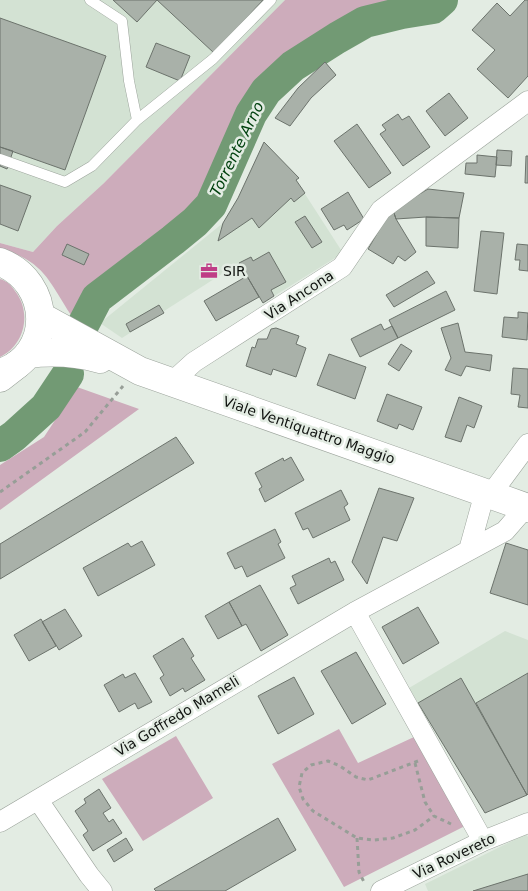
<svg xmlns="http://www.w3.org/2000/svg" width="528" height="891" font-family="'DejaVu Sans',sans-serif">
  <style>
    .built { fill: #d3e2d3 }
    .green { fill: #cdacbb }
    .lines { fill: none; stroke-linecap: round; stroke-linejoin: round }
    .river { stroke: #729a74; stroke-width: 32 }
    .building { fill: #a9b1a9; stroke: #6c736c }
    .lane-casing { stroke: #9ca49c; stroke-width: 11 }
    .street-casing { stroke: #9ca49c; stroke-width: 21 }
    .secondary-casing { stroke: #9ca49c; stroke-width: 29 }
    .highway-casing { stroke: #9ca49c; stroke-width: 29 }
    .path { stroke: #979e97; stroke-width: 3; stroke-dasharray: 4 4; stroke-linecap: butt }
    .lane { stroke: #fff; stroke-width: 10 }
    .street { stroke: #fff; stroke-width: 20 }
    .secondary { stroke: #fff; stroke-width: 28 }
    .highway { stroke: #fff; stroke-width: 28 }
    .labels { text-anchor: middle; dominant-baseline: central; stroke-width: 5; stroke-linejoin: round; paint-order: stroke }
    .poi-label { font-size: 14px; fill: #101310; stroke: #e3ece3; text-anchor: start }
    .street-label { font-size: 14px; fill: #101310; stroke: #e3ece3 }
    .water-label { font-size: 15px; font-style: italic; fill: #00410e; stroke: #e3ece3 }
  </style>
  <rect width="100%" height="100%" fill="#e3ece3"/>
  <path class="built" d="M0 0H285L104 183 57 226 33 252 0 243Z
    M264 142 299 178 296 180 343 253 263 303 239 263 122 338 100 323 223 223 238 198Z
    M505 631 528 640V794L485 813 409 688Z
    M526 834 528 837V891H428L425 884Z"/>
  <path class="green" d="M285 0H430L374 16 314 41 294 57 267 81 243 119 205 186 204 201 167 233 141 244 71 315C48 280 44 261 0 249V243L33 252 57 226 104 183Z
    M0 279C7 281 11 285 15 291 32 312 25 345 0 357Z
    M77 387 139 409 0 510V465L44 437Z
    M339 729 358 763 414 737 465 826 344 887 272 764Z
    M176 736 213 798 143 841 102 779Z"/>
  <g class="lines">
    <path class="river" d="M84 323 97 298 173 240 195 222 211 205 251 114 266 91 293 66 337 38 365 22 402 13 433 8 442 0
      M0 446 14 436 46 407 68 374"/>
  </g>
  <path class="building" d="M113 0H263L214 53 157 0 137 22Z
    M525 0H528V76L508 98 477 69 495 50 472 30 497 3 510 16Z
    M0 18 106 56 65 170 0 147Z
    M156 43 190 56 180 81 146 67Z
    M325 62 336 75 311 98 290 126 275 118 298 88Z
    M449 93 468 118 445 136 426 111Z
    M398 114 402 120 409 116 430 147 403 166 380 134 386 130 382 125Z
    M357 124 391 173 369 188 334 141Z
    M264 142 299 178 296 180 305 193 294 202 291 198 259 228 252 218 218 241 223 223 238 198Z
    M0 147 13 151 7 169 0 166Z
    M497 150 512 151 511 166 496 165Z
    M477 155 497 157 495 177 465 174 466 163H477Z
    M526 156H528V183H525Z
    M0 185 31 196 18 231 0 224Z
    M428 189 464 193 459 218 426 217 396 219 393 210Z
    M348 192 364 219 347 230 344 225 334 230 321 209Z
    M393 210 396 219 416 252 405 261 398 256 393 264 368 249 385 220Z
    M305 216 322 242 312 248 295 222Z
    M426 217 459 218 458 248 426 246Z
    M481 231 504 233 497 294 474 291Z
    M67 244 89 254 84 265 62 255Z
    M517 244 528 245V271L519 270 520 260H515Z
    M269 252 286 282 271 290 274 296 263 303 239 263 251 257 253 261Z
    M427 271 435 283 394 307 386 295Z
    M247 276 259 297 216 321 204 301Z
    M446 291 455 310 398 338 389 320Z
    M159 305 164 313 130 332 126 324Z
    M518 312 528 313 527 340 502 337 504 317 518 318Z
    M458 323 465 352 492 355 490 371 466 366 461 376 445 370 451 358 441 328Z
    M381 324 384 330 392 326 398 338 360 357 351 339Z
    M276 328 299 336 296 344 306 348 296 377 273 369 271 375 246 366 252 347 255 348 258 339H267L271 329Z
    M401 344 412 351 399 371 388 364Z
    M329 354 366 367 355 399 317 385Z
    M513 368 528 369V408L518 407 520 395 511 394Z
    M387 394 422 407 413 430 399 424 397 429 377 421Z
    M459 397 482 406 474 428 467 425 461 442 445 437Z
    M176 437 194 463 0 579V544Z
    M291 457 304 480 265 502 259 489 262 487 255 473 283 458 284 461Z
    M379 488 414 498 397 541 383 537 367 584 352 562Z
    M341 490 348 504 344 507 350 520 313 538 308 528 303 530 295 513Z
    M275 529 281 542 278 544 285 558 247 577 242 566 235 569 227 553Z
    M142 541 155 565 98 596 83 568 128 543 131 547Z
    M506 543 528 550V605L490 593Z
    M329 558 331 563 335 561 344 580 298 604 290 588 296 585 292 576Z
    M260 585 288 635 261 651 246 624 242 626 229 602Z
    M229 602 242 626 218 639 205 616Z
    M418 607 439 643 403 664 382 627Z
    M65 609 82 636 59 650 42 622Z
    M41 619 56 646 29 661 14 635Z
    M183 638 194 656 191 658 205 680 185 692 183 688 170 696 160 678 164 675 153 656Z
    M356 652 386 704 352 724 321 671Z
    M135 673 152 702 138 709 135 703 119 712 104 685 123 674 125 678Z
    M528 673V794L527 795 476 703Z
    M294 677 314 714 278 734 258 696Z
    M461 678 527 795 485 813 418 703Z
    M99 789 111 808 103 813 109 822 113 819 122 833 93 851 83 835 88 831 75 811 86 803 84 799Z
    M278 818 296 850 225 891H156L154 889Z
    M126 838 133 850 114 862 107 850Z
    M528 874V891H473Z"/>
  <g class="lines">
    <g class="lane-casing">
      <path id="lane" d="M137 120 213 59 271 0
        M0 159 65 182 92 166 137 120 129 81 122 21 90 0"/>
    </g>
    <g class="street-casing">
      <path id="street" d="M172 382 194 362 342 267 381 210 528 101
        M491 494 528 444
        M469 550 485 492
        M355 612 483 841
        M38 800 89 875 102 891
        M0 822 355 612 505 531 525 508
        M381 891 483 841 528 823"/>
    </g>
    <g class="secondary-casing">
      <path id="secondary" d="M0 262C52 282 55 355 0 373
        M40 316 140 371 528 508
        M28 354C53 351 75 352 100 359"/>
    </g>
    <g class="highway-casing">
      <path id="highway" d="M0 378 18 364"/>
    </g>
    <path class="path" d="M0 492 85 432 123 386
      M418 761 368 780 356 777 340 766 328 761 311 765 302 773 299 787 303 799 313 811 357 838 374 840 393 838 415 830 434 816
      M415 763 425 802 434 816 451 824
      M357 838 359 872 365 884"/>
    <use href="#lane" class="lane"/>
    <use href="#street" class="street"/>
    <use href="#secondary" class="secondary"/>
    <use href="#highway" class="highway"/>
  </g>
  <defs>
    <g id="office-bare" transform="scale(1.35)"><path d="M-6-3h4V-5.5h4V-3h4V5H-6ZM-1-4.5V-3h2v-1.5ZM-6 0V1H6V0Z" fill="#bf3d86" stroke="#e3ece3" stroke-width="2.5" paint-order="stroke"/></g>
  </defs>
  <g fill-rule="evenodd">
    <use href="#office-bare" x="209" y="271"/>
  </g>
  <g class="labels">
    <g class="poi-label">
      <text x="223" y="271">SIR</text>
    </g>
    <g class="street-label">
      <text transform="translate(299 295) rotate(-33)">Via Ancona</text>
      <text transform="translate(309 430) rotate(19)">Viale Ventiquattro Maggio</text>
      <text transform="translate(177 716) rotate(-31)">Via Goffredo Mameli</text>
      <text transform="translate(454 856) rotate(-25)">Via Rovereto</text>
    </g>
    <g class="water-label">
      <text transform="translate(237 149) rotate(-64)">Torrente Arno</text>
    </g>
  </g>
</svg>
